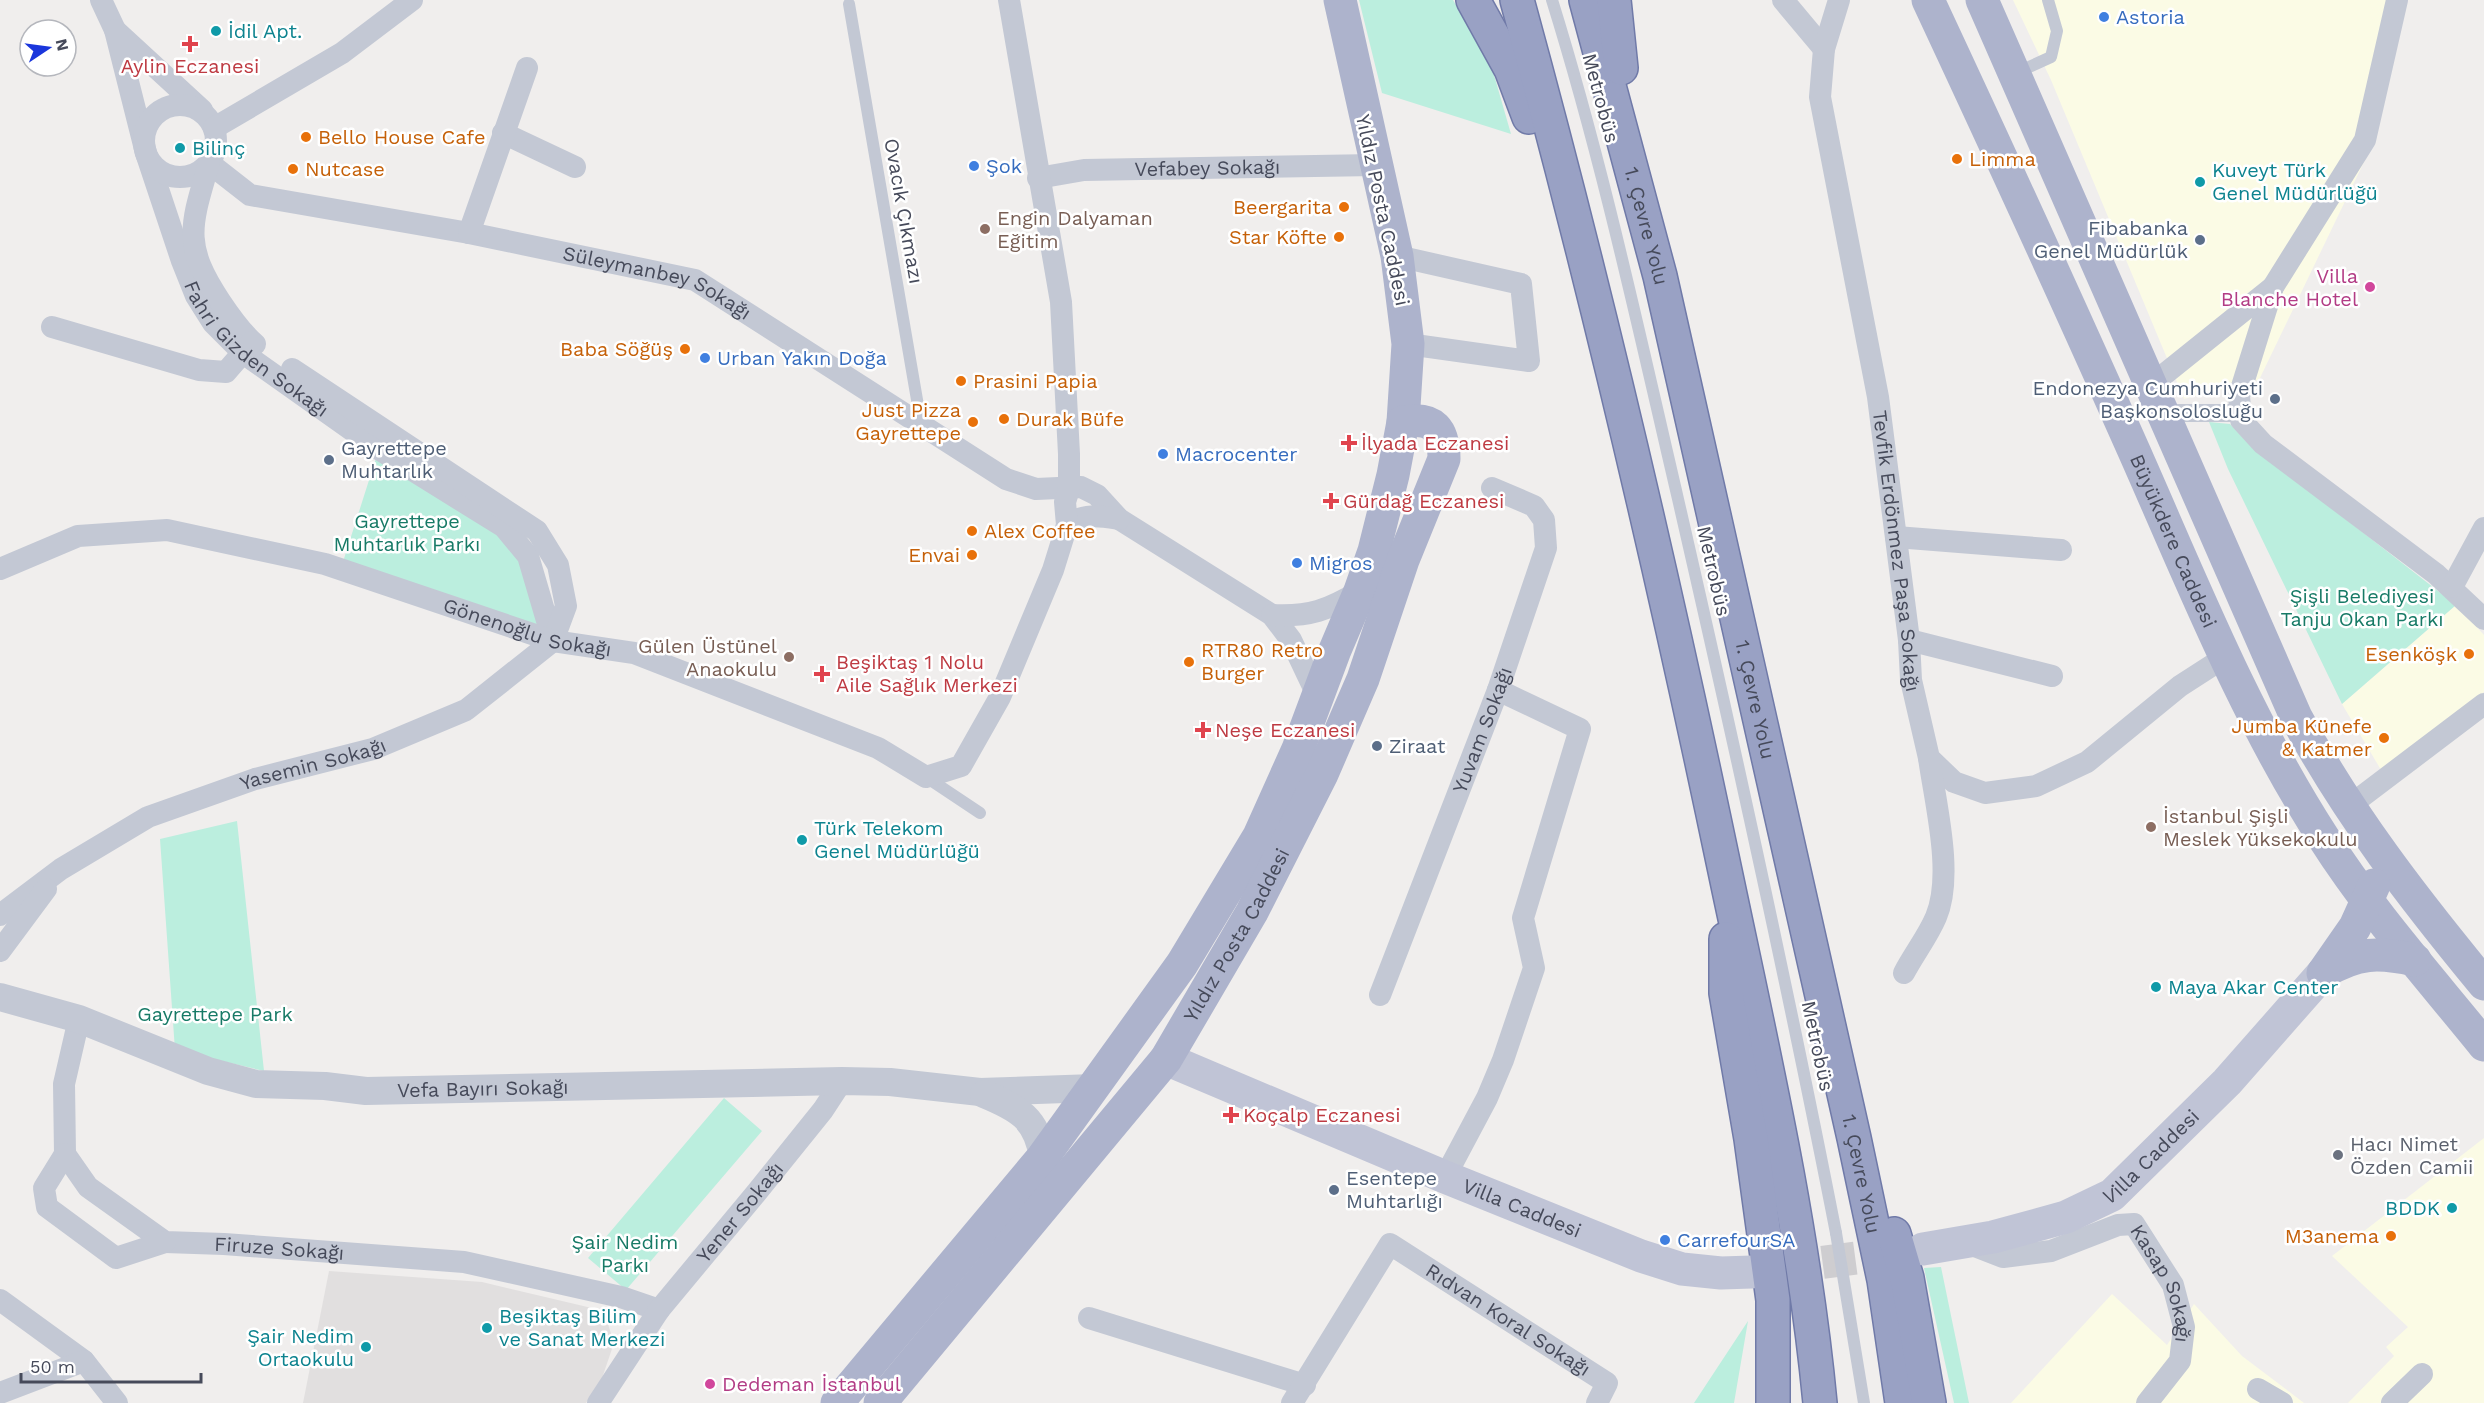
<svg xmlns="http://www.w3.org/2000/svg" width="2484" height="1403" font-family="'Work Sans',sans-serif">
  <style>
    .commercial { fill: #fbfbe5 }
    .education { fill: #e1dfdf }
    .green { fill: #bbeede }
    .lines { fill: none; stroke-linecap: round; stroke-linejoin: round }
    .secondary-tunnel { stroke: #cecdd0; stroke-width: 33; stroke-dasharray: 33 16; stroke-linecap: butt }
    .trunk-casing { stroke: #707aa8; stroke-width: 36 }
    .service { stroke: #c3c8d4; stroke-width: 12 }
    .pedestrian { stroke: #c3c8d4; stroke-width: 18 }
    .minor { stroke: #c3c8d4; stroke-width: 22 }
    .tertiary { stroke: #c3c8d4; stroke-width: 28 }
    .secondary { stroke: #c0c4d6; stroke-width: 33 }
    .primary { stroke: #adb3cc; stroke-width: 33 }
    .trunk { stroke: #99a1c4; stroke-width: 33 }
    .service-bridge { stroke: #c3c8d4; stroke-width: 12 }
    .shop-dot { fill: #3f7fe0; stroke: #fff; stroke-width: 2 }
    .culture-dot { fill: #0f9aa8; stroke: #fff; stroke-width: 2 }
    .health-dot { fill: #e0444e; stroke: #fff; stroke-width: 2 }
    .food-dot { fill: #e8710a; stroke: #fff; stroke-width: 2 }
    .education-dot { fill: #8d6e63; stroke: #fff; stroke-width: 2 }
    .service-dot { fill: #5c6f8a; stroke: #fff; stroke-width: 2 }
    .hotel-dot { fill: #d1479c; stroke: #fff; stroke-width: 2 }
    .worship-dot { fill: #6b7280; stroke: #fff; stroke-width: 2 }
    .labels { text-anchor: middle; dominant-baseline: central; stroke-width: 5; stroke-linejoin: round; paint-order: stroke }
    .shop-label { font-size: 20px; fill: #366cbe; stroke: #fff; text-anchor: start }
    .culture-label { font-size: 20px; fill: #0d838f; stroke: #fff; text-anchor: start }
    .health-label { font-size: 20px; fill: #be3a42; stroke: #fff; text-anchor: start }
    .street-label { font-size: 20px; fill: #464a5a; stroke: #fff }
    .food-label { font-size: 20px; fill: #c56008; stroke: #fff; text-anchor: end }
    .education-label { font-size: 20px; fill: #785e54; stroke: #fff; text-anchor: start }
    .service-label { font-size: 20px; fill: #4e5e75; stroke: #fff; text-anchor: start }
    .hotel-label { font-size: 20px; fill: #b23c85; stroke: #fff; text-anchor: end }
    .park-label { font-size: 20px; fill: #177a66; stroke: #fff }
    .worship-label { font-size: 20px; fill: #5b616d; stroke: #fff; text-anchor: start }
  </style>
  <rect width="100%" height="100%" fill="#f0eeed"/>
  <path class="commercial" d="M2013 0H2407L2376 137 2259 380 2184 399 2051 80Z
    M2456 605 2484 635V692L2384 775 2342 704Z
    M2484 1138V1403H2348L2394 1356 2386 1347 2408 1327 2332 1256Z
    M2112 1294 2167 1345 2194 1304 2242 1356 2304 1403H2011Z"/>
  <path class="education" d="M329 1271 482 1282 596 1309 608 1324 614 1343 600 1384 586 1403H303Z"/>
  <path class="green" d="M1359 0H1453L1490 61 1511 134 1382 93Z
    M2209 422 2230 424 2248 443 2456 605 2342 704 2228 469Z
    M377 455 515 540 543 631 342 565Z
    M237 821 264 1071 175 1050 160 839Z
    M724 1098 762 1131 626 1290 588 1258Z
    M1941 1267 1969 1403H1954L1924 1268Z
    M1748 1321 1734 1403H1694Z"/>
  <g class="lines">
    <path class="secondary-tunnel" d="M1774 1269 1908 1251"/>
    <g class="trunk-casing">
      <g id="trunk">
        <path d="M1473 0 1511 69 1529 117"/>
        <path d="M1517 0C1596 288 1664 579 1725 871 1762 1047 1803 1223 1820 1403"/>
        <path id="s17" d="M1586 0 1660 276 1854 1138 1884 1280 1902 1403"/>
        <path d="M1614 0 1621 68"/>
        <path d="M1726 939V993L1751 1139 1773 1300V1403"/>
        <path d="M1894 1234 1907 1278 1929 1403"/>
      </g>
    </g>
    <path class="service" d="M1552 0C1603 164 1639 332 1678 499 1734 743 1788 987 1836 1233
      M849 4 921 423
      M2016 73 2051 57 2057 31 2048 0
      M926 777 980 813"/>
    <path class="pedestrian" d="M2162 413H2239"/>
    <g class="minor">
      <path id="s1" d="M101 0 115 30 146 153 182 261 196 296 213 323 243 353 380 450 504 527 528 556 553 641"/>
      <path d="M1783 0 1824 49"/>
      <path id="s2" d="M1839 0 1824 49 1820 97 1878 397 1909 640 1911 680 1929 758 1954 782 1985 793 2036 786 2087 762 2180 686 2225 657"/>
      <path d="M2397 0 2365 140 2273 287 2239 396 2241 420 2263 444 2436 574 2484 619"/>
      <path d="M115 30 202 110"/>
      <circle cx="180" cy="141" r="36"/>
      <path d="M214 128 342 53 412 0"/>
      <path d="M503 133 575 167"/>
      <path id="s3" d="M209 163 250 195 469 233 695 280 1006 479 1036 489 1081 487 1097 495 1119 519 1272 615 1291 640 1318 697"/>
      <path d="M209 163C191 225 182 244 220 301 230 316 241 332 255 344"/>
      <path id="s4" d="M1038 178 1084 170 1375 165"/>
      <path d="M469 233 527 68"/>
      <path d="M1397 256 1521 284 1529 361 1408 344"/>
      <path d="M52 327 199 370 226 372 252 342"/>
      <path d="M292 369 537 531 558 565 566 606 553 641"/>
      <path d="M2151 385 2273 287"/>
      <path d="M1067 525C1084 513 1100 516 1119 519"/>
      <path d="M1896 537 2061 550"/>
      <path id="s5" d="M0 569 78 536 167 530 325 564 553 641 634 653 878 748 926 777 961 766 1000 697 1053 570 1067 525 1065 502 1069 489V454L1061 302 1009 0"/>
      <path d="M2452 587 2484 528"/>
      <path d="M1272 615C1310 617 1328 610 1360 591"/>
      <path d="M1909 640 2052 676"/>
      <path d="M2348 807 2484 704"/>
      <path id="s6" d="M0 915 61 869 148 817 255 779 373 749 466 710 553 641"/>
      <path d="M0 951 46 889"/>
      <path d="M1904 973C1914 954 1928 936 1936 917 1954 875 1935 802 1929 758"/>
      <path id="s7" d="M1380 995 1498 690 1546 548 1544 520 1534 506 1492 488"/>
      <path id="s8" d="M79 1019 64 1084 65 1154 88 1187 165 1242 224 1244 464 1262 621 1297 659 1310"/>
      <path d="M65 1154 44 1188 47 1207 116 1258 165 1242"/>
      <path d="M1445 1177 1487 1098 1503 1060 1534 968 1523 918 1580 729 1498 690"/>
      <path id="s9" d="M1967 1243 2003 1257 2051 1251 2118 1225 2134 1224 2173 1285 2184 1327 2180 1361 2147 1403"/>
      <path d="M0 1300 84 1361 117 1403"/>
      <path d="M1089 1318 1305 1385"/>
      <path d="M2258 1389 2282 1403"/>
      <path d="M0 1393 84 1361"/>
      <path id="s10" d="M598 1403 659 1310 757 1192 823 1110 842 1081"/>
      <path id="s11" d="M1292 1403 1390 1244 1607 1383 1597 1403"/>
      <path d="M2392 1403 2422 1374"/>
    </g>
    <g class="tertiary">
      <path id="s12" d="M0 997 79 1019 208 1071 256 1084 325 1086 366 1091 842 1081 890 1082 980 1092 1094 1088"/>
      <path d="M984 1094C1018 1108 1037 1118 1043 1157"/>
    </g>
    <g class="secondary">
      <path id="s13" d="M1166 1059 1445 1177 1641 1256 1682 1269 1721 1273 1752 1272"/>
      <path id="s14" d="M1923 1249 1993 1237 2066 1217 2112 1195 2227 1082 2323 973"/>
    </g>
    <g class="primary">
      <path id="s15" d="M1928 0C1998 150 2067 300 2134 451 2192 582 2245 716 2323 837 2370 911 2429 977 2484 1045"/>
      <path d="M1982 0 2296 717C2348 814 2414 899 2484 984"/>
      <path d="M2324 972C2358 952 2378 952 2415 960"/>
      <path d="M2323 973 2355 927 2374 885"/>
      <path d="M837 1403 1043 1157 1182 964 1259 836 1298 749 1335 650 1360 591 1374 551 1393 475 1403 422 1408 344 1397 256 1340 0"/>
      <path id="s16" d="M880 1403 1166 1059 1252 912 1322 774 1363 679 1403 560 1444 459C1444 430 1434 416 1403 422"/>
    </g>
    <use href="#trunk" class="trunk"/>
    <path class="service-bridge" d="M1836 1233 1864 1403"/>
  </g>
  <g class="shop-dot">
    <circle cx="2104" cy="17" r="6"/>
    <circle cx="974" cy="166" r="6"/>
    <circle cx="705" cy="358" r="6"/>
    <circle cx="1163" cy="454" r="6"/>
    <circle cx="1297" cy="563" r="6"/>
    <circle cx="1665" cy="1240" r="6"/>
  </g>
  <g class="culture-dot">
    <circle cx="216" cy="31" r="6"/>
    <circle cx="180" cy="148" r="6"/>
    <circle cx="2200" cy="182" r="6"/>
    <circle cx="802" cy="840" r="6"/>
    <circle cx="2156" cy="987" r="6"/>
    <circle cx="2452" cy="1208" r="6"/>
    <circle cx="487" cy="1328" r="6"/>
    <circle cx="366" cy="1347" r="6"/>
  </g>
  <g class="health-dot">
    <path d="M187 35h6v6h6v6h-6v6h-6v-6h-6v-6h6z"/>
    <path d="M1346 434h6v6h6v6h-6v6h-6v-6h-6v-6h6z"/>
    <path d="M1328 492h6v6h6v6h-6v6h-6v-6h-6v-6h6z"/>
    <path d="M819 665h6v6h6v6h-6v6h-6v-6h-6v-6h6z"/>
    <path d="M1200 721h6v6h6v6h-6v6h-6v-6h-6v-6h6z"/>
    <path d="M1228 1106h6v6h6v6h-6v6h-6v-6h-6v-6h6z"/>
  </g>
  <g class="food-dot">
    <circle cx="306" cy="137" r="6"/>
    <circle cx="1957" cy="159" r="6"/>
    <circle cx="293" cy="169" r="6"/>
    <circle cx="1344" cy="207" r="6"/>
    <circle cx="1339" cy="237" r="6"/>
    <circle cx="685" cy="349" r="6"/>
    <circle cx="961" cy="381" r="6"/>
    <circle cx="1004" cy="419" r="6"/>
    <circle cx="973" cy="422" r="6"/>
    <circle cx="972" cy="531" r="6"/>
    <circle cx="972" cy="555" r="6"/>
    <circle cx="2469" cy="654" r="6"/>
    <circle cx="1189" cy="662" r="6"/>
    <circle cx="2384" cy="738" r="6"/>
    <circle cx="2391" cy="1236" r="6"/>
  </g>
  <g class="education-dot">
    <circle cx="985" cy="229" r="6"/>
    <circle cx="789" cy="657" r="6"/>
    <circle cx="2151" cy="827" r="6"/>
  </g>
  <g class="service-dot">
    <circle cx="2200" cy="240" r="6"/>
    <circle cx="2275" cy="399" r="6"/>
    <circle cx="329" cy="460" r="6"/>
    <circle cx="1377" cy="746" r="6"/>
    <circle cx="1334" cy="1190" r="6"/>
  </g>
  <g class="hotel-dot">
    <circle cx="2370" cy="287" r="6"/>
    <circle cx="710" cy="1384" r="6"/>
  </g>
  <circle class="worship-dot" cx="2338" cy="1155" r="6"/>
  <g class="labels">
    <g class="shop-label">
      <text x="2116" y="17">Astoria</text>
      <text x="986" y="166">Şok</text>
      <text x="717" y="358">Urban Yakın Doğa</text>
      <text x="1175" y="454">Macrocenter</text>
      <text x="1309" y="563">Migros</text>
      <text x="1677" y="1240">CarrefourSA</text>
    </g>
    <g class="culture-label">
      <text x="228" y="31">İdil Apt.</text>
      <text x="192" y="148">Bilinç</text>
      <text x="2212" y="170">Kuveyt Türk<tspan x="2212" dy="23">Genel Müdürlüğü</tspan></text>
      <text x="814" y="828">Türk Telekom<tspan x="814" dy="23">Genel Müdürlüğü</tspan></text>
      <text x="2168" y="987">Maya Akar Center</text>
      <text x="2440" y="1208" text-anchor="end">BDDK</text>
      <text x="499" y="1316">Beşiktaş Bilim<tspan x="499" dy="23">ve Sanat Merkezi</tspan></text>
      <text x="354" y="1336" text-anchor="end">Şair Nedim<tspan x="354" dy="23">Ortaokulu</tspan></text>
    </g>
    <g class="health-label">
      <text x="190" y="66" text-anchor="middle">Aylin Eczanesi</text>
      <text x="1361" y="443">İlyada Eczanesi</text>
      <text x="1343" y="501">Gürdağ Eczanesi</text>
      <text x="836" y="662">Beşiktaş 1 Nolu<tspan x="836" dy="23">Aile Sağlık Merkezi</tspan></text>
      <text x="1215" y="730">Neşe Eczanesi</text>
      <text x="1243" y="1115">Koçalp Eczanesi</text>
    </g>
    <g class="street-label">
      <text transform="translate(1601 98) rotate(75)">Metrobüs</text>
      <text stroke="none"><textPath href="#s4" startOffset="170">Vefabey Sokağı</textPath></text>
      <text transform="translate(1383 210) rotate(78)">Yıldız Posta Caddesi</text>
      <text transform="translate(904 211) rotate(80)">Ovacık Çıkmazı</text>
      <text stroke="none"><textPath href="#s17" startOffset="234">1. Çevre Yolu</textPath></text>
      <text stroke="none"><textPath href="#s3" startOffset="470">Süleymanbey Sokağı</textPath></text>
      <text stroke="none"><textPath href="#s1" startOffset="392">Fahri Gizden Sokağı</textPath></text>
      <text stroke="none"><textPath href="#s15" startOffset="594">Büyükdere Caddesi</textPath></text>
      <text stroke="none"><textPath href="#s2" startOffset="560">Tevfik Erdönmez Paşa Sokağı</textPath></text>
      <text transform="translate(1714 571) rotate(77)">Metrobüs</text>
      <text stroke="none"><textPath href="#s5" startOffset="548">Gönenoğlu Sokağı</textPath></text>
      <text stroke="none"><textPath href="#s17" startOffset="720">1. Çevre Yolu</textPath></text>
      <text stroke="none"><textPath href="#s7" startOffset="284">Yuvam Sokağı</textPath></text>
      <text stroke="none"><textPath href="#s6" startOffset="351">Yasemin Sokağı</textPath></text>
      <text stroke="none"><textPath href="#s16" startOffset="590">Yıldız Posta Caddesi</textPath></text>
      <text transform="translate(1818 1046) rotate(78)">Metrobüs</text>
      <text stroke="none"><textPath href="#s12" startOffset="498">Vefa Bayırı Sokağı</textPath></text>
      <text stroke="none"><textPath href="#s14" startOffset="252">Villa Caddesi</textPath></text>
      <text stroke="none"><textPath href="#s17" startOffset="1206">1. Çevre Yolu</textPath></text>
      <text stroke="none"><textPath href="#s13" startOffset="386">Villa Caddesi</textPath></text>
      <text stroke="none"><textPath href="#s10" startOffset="238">Yener Sokağı</textPath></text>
      <text stroke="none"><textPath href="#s8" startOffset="386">Firuze Sokağı</textPath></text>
      <text stroke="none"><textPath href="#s9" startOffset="242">Kasap Sokağı</textPath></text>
      <text stroke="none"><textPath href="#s11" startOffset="327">Rıdvan Koral Sokağı</textPath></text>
    </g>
    <g class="food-label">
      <text x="318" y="137" text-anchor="start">Bello House Cafe</text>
      <text x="1969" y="159" text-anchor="start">Limma</text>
      <text x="305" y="169" text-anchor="start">Nutcase</text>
      <text x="1332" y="207">Beergarita</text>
      <text x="1327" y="237">Star Köfte</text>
      <text x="673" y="349">Baba Söğüş</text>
      <text x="973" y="381" text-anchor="start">Prasini Papia</text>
      <text x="961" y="410">Just Pizza<tspan x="961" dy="23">Gayrettepe</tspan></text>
      <text x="1016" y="419" text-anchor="start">Durak Büfe</text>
      <text x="984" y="531" text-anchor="start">Alex Coffee</text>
      <text x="960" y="555">Envai</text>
      <text x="1201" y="650" text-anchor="start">RTR80 Retro<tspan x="1201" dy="23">Burger</tspan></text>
      <text x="2457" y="654">Esenköşk</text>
      <text x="2372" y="726">Jumba Künefe<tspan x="2372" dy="23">&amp; Katmer</tspan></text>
      <text x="2379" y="1236">M3anema</text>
    </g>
    <g class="education-label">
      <text x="997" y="218">Engin Dalyaman<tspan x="997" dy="23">Eğitim</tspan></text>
      <text x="777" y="646" text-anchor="end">Gülen Üstünel<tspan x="777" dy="23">Anaokulu</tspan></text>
      <text x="2163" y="816">İstanbul Şişli<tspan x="2163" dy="23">Meslek Yüksekokulu</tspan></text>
    </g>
    <g class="service-label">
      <text x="2188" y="228" text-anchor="end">Fibabanka<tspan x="2188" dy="23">Genel Müdürlük</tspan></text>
      <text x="2263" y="388" text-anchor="end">Endonezya Cumhuriyeti<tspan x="2263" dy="23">Başkonsolosluğu</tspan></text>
      <text x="341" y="448">Gayrettepe<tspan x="341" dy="23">Muhtarlık</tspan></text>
      <text x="1389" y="746">Ziraat</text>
      <text x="1346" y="1178">Esentepe<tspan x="1346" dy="23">Muhtarlığı</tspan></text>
    </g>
    <g class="hotel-label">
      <text x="2358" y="276">Villa<tspan x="2358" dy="23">Blanche Hotel</tspan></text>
      <text x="722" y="1384" text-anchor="start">Dedeman İstanbul</text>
    </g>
    <g class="park-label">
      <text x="407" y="521">Gayrettepe<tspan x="407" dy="23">Muhtarlık Parkı</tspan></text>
      <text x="2362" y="596">Şişli Belediyesi<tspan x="2362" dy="23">Tanju Okan Parkı</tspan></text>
      <text x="215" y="1014">Gayrettepe Park</text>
      <text x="625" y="1242">Şair Nedim<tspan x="625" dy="23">Parkı</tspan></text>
    </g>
    <g class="worship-label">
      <text x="2350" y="1144">Hacı Nimet<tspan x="2350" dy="23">Özden Camii</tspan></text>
    </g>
  </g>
  <g transform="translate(48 48) rotate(77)"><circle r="28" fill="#ffffff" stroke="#b5b7bd" stroke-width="1.5"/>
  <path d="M0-4.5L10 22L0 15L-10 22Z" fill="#1a36dc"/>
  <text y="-9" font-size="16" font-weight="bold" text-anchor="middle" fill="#464a5a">N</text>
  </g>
  <path d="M21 1373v9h180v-9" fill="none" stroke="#464a5a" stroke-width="3"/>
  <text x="30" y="1373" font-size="18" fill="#464a5a" stroke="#ffffff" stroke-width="4.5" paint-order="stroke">50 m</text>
</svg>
